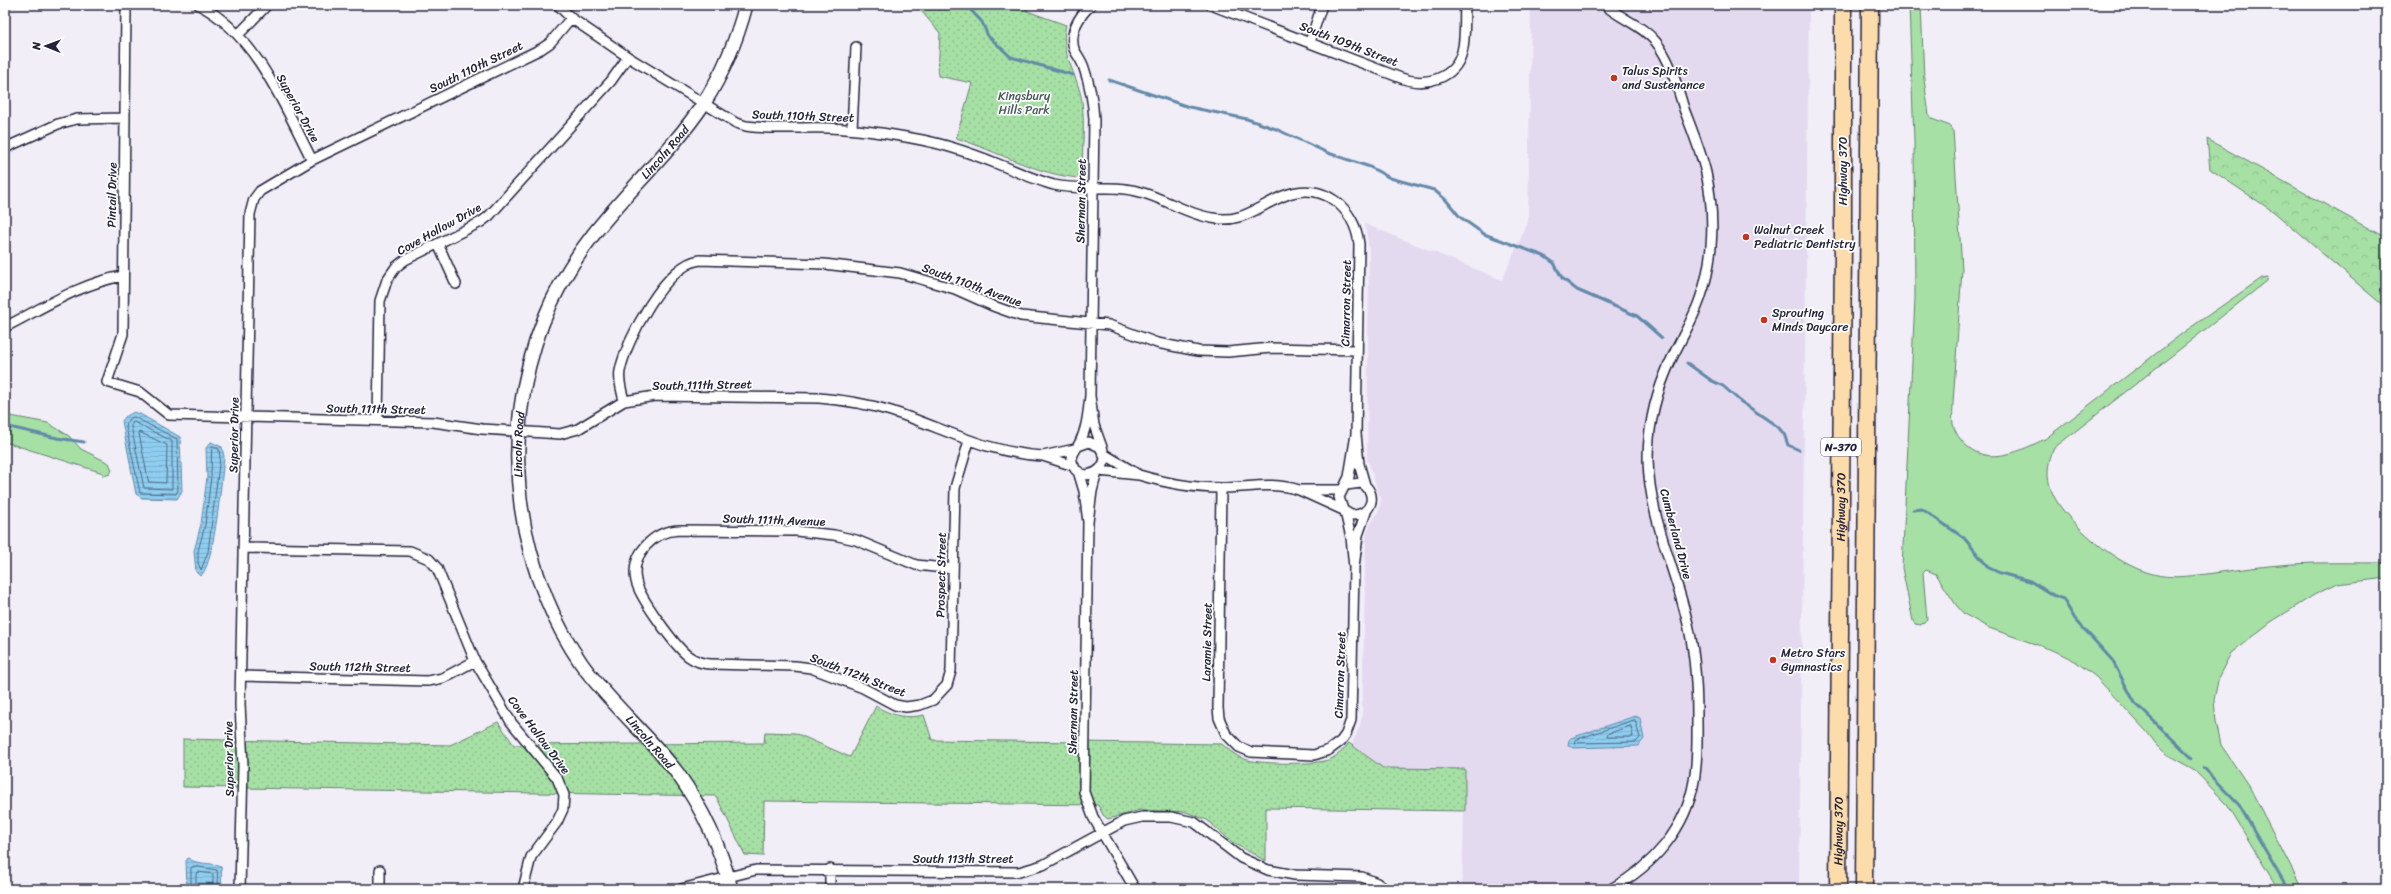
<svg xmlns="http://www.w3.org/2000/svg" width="2391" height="894" font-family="Sriracha,sans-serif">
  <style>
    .built { fill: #e3daf0 }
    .grass { fill: #a6e0a4; stroke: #648170 }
    .forest { fill: url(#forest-crowns); stroke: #648170 }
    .park { fill: url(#park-dots); stroke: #648170 }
    .water { fill: url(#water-rules); stroke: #6389a8 }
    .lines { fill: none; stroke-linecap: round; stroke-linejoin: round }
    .shore { stroke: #4e6783; stroke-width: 1 }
    .stream { stroke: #6389a8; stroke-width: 3 }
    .street-casing { stroke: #22223b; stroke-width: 12 }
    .secondary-casing { stroke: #22223b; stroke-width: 16 }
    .highway-casing { stroke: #22223b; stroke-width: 19 }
    .street { stroke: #fff; stroke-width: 9 }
    .secondary { stroke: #fff; stroke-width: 13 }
    .highway { stroke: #fddcac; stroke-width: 16 }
    .poi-dot { fill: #c8321e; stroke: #fff; stroke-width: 1.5 }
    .labels { text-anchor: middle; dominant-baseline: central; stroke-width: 3.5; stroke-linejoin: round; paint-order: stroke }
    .shield { fill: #fff; stroke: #646476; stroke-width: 1 }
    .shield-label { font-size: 11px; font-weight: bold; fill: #22223b }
    .street-label { font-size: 12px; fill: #22223b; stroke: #fff }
    .poi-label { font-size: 12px; fill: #22223b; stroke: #fff; text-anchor: start }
    .park-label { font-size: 12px; fill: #4a5b5a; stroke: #fff }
  </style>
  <defs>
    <pattern id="forest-crowns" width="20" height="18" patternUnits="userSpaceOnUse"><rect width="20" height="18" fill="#a6e0a4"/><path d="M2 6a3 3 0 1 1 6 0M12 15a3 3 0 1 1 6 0" fill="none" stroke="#8fc08e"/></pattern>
    <pattern id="park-dots" width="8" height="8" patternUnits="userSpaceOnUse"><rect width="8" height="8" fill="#a6e0a4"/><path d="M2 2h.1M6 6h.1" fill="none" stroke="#8fc08e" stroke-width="1.8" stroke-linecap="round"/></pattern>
    <pattern id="water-rules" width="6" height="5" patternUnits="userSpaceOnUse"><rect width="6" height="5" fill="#8fcef0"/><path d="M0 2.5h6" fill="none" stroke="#7bb1cf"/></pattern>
  </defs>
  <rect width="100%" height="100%" fill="#f2eef8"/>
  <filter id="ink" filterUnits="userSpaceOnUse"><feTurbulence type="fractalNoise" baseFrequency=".025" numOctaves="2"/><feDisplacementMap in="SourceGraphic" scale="8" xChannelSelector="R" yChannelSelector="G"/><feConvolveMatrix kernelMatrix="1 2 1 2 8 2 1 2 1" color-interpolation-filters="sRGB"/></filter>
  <g filter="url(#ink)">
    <path class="built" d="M1531 5H1809L1799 889H1462L1465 769 1383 768 1352 744 1360 726 1362 716 1366 537 1370 525 1378 512 1381 500 1367 458 1369 250 1365 224 1502 280 1528 222Z"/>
    <path class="grass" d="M1909 5H1921L1924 79 1929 115 1932 119 1950 126 1953 130 1962 269 1953 403C1953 410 1952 417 1953 424 1955 433 1961 441 1968 447 1991 466 2022 450 2045 439L2184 332 2262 278 2268 277 2267 281 2054 448C2042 474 2049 495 2068 516 2090 540 2121 566 2153 574 2171 579 2189 576 2207 574 2235 570 2263 566 2292 564 2323 562 2355 563 2386 563V578L2337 584 2314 595 2271 622 2231 653 2219 676 2214 700 2216 722 2221 745 2250 788 2302 889H2278L2226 803 2193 769 2166 754 2156 744 2147 732 2096 677 2075 661 2055 651 1989 628 1964 614 1956 605 1936 574 1926 570 1923 573 1927 619 1921 625 1915 624 1913 621 1902 568 1915 299 1914 140Z
      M5 415 48 423 69 436 81 449 109 463 112 470 110 474 103 476V473L5 442Z"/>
    <path class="forest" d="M2207 139 2386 238V308L2274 212 2210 169Z"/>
    <path class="park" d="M916 5H1027V11L1066 25C1059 53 1078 74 1082 102 1085 126 1082 152 1082 176L1080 178C1037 175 997 151 956 138L972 83 938 76 940 33Z
      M876 706C892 716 906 719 924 715L932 740 1222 744C1230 751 1238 758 1248 760 1263 764 1314 765 1328 760 1337 757 1343 750 1349 743L1383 768 1465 769V811L1266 808V861L1233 843 1207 820 1186 812 1140 810 1108 819 1103 815 1098 805 764 801 763 856 745 855 716 796 183 787V739L450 745 498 722 514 745 764 743 765 732 795 733 850 757Z"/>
    <path class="water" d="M134 412 140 414 180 437 182 491 177 499 142 498 136 494 122 421 125 417Z
      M211 442 222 447 224 457C222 476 214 569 200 576L196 572 194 551 201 524 207 477 206 448Z
      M1635 716 1640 718 1644 739 1638 746 1573 748 1568 745 1569 740 1571 738Z
      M188 858C198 866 211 861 221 867L222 889H187L186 861Z"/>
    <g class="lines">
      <path class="shore" d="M134 417 177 439 178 490 176 494 140 493 126 427 128 420Z
        M134 422 172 441V489L144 488 131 426Z
        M139 432 167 445 166 483 149 482Z
        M212 447 219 449 220 457 208 552 201 570 198 563V551L205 525 211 477Z
        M1635 720 1640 738 1636 742 1575 743 1576 740Z
        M1631 726 1633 737H1607L1608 734Z
        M191 889V868L193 866 217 870 219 889
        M196 889V874L198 872 213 874V889"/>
      <path class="stream" d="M966 5 982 22 988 36 1011 57 1073 75
        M1109 80 1189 107 1247 119 1276 129 1328 153 1370 167 1390 178 1434 190 1446 200 1460 217 1484 234 1544 256 1554 263 1562 278 1577 290 1637 316 1662 338
        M1687 363 1712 381 1723 386 1740 401 1778 427 1784 434 1788 445 1799 450
        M5 426 57 438 84 442
        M1913 510 1922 509 1964 538 1989 568 2000 573 2030 581 2051 594 2063 599 2075 619 2112 660 2135 703 2192 758
        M2203 768 2239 805 2288 889"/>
      <g class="street-casing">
        <path id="street" d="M5 5H6
          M126 5 123 334 107 382 140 392 169 415 433 422 482 429 560 434 578 429 624 401 655 396 819 398C843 400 868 404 891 411 944 428 986 453 1043 456
          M199 5C255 33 285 107 312 160L260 191 254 199 250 214 240 704 243 766 240 889
          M558 5 571 18 628 57 736 123 746 126C773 130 802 127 829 128 860 129 891 134 922 140 948 145 973 154 998 164 1016 171 1035 180 1054 185 1082 191 1112 184 1140 192 1164 198 1186 214 1212 218 1243 224 1259 205 1286 195 1323 181 1355 208 1359 244L1356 434
          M1211 5 1401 78C1425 87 1455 79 1462 52 1466 37 1464 20 1465 5
          M1605 5C1621 19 1642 25 1656 42 1671 61 1677 86 1684 109 1692 130 1701 152 1706 173 1715 213 1714 260 1700 299 1691 325 1675 348 1665 374 1654 401 1648 431 1648 460 1649 514 1673 564 1686 616 1695 649 1697 684 1697 717 1697 738 1698 760 1694 781 1686 829 1653 866 1611 889
          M238 35 267 5
          M1310 42 1322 5
          M852 129 856 47
          M5 148 58 124 77 119 125 118
          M312 160 541 49 550 43 571 18
          M438 244 456 284
          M5 327C43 308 81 283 123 276
          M1090 396 1094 119C1093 102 1090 85 1084 68 1082 61 1077 55 1074 49 1069 32 1079 16 1091 5
          M624 401C622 391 618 381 620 371 626 340 666 264 700 260L824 264 900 273 955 289 993 306 1021 316 1109 325 1157 343 1198 351 1228 352 1271 348 1357 350
          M378 420 380 301 387 280 396 267 405 260 481 222 489 216 611 81 628 57
          M1078 446 1089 442 1100 447 1105 458C1103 477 1075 482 1072 461 1071 454 1076 450 1079 444 1087 429 1088 413 1090 396L1094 425 1103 450
          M1074 466 1043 456 1075 449
          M1078 471 1084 491 1088 522 1092 491 1097 472
          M1099 471 1139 475 1104 454
          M1139 475C1166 483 1193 488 1220 488 1248 488 1272 481 1299 490
          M1346 485 1361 483C1379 492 1372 517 1351 515L1343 510 1339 497 1349 477 1356 434 1359 464 1365 485
          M1221 488 1218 708 1219 718 1226 734 1239 747 1251 752 1314 755 1329 750 1341 741 1346 734 1351 720 1354 567
          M1341 490H1299L1343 510
          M1345 512 1351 537 1354 567 1358 535 1366 512
          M1088 522 1084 792 1093 817 1135 889
          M244 548 410 551 429 559 437 568 475 661 511 722 557 778 564 795 563 809 557 822 531 857 523 889
          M953 569 916 565 856 540 834 535 796 531 679 530C654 531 630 554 636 581 639 597 675 646 688 656 695 661 702 664 711 664L795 666 811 668 863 688 895 705 906 707 920 705 933 700 947 685 951 671 955 488 969 441
          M241 676 428 681 443 678 475 661
          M380 889V870
          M681 889 756 870 1019 872 1043 865 1124 821 1142 817H1171L1194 822 1241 858 1268 870 1295 875 1362 877 1377 883 1385 889
          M830 889V869"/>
      </g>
      <g class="secondary-casing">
        <g id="secondary">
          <path id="s1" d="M731 889C721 849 702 808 678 774 649 735 608 702 581 663 568 644 556 622 547 600 496 480 512 338 593 235 628 190 672 151 704 103 723 73 737 39 746 5"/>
        </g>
      </g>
      <g class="highway-casing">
        <g id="highway">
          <path id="s2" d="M1838 889 1843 241V5"/>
          <path d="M1864 889 1870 5"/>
        </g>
      </g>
      <use href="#street" class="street"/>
      <use href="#secondary" class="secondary"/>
      <use href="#highway" class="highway"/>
    </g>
  </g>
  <g class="poi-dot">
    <circle cx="1614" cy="78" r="4"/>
    <circle cx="1746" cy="237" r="4"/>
    <circle cx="1764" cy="320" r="4"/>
    <circle cx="1773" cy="660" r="4"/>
  </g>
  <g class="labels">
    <rect class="shield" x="1821" y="438" width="40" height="18" rx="3"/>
    <g class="shield-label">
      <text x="1841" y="447">N-370</text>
    </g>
    <g class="street-label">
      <text transform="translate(1349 44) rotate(21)">South 109th Street</text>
      <text transform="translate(476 67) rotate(-26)">South 110th Street</text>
      <text transform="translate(298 108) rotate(61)">Superior Drive</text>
      <text transform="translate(803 116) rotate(2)">South 110th Street</text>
      <text stroke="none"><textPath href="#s1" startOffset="842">Lincoln Road</textPath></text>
      <text transform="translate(1843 171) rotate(-90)">Highway 370</text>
      <text transform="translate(112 195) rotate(-89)">Pintail Drive</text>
      <text transform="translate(1081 201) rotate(-89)">Sherman Street</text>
      <text transform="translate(439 229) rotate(-29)">Cove Hollow Drive</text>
      <text transform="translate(972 285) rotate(20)">South 110th Avenue</text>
      <text transform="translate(1346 303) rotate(-89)">Cimarron Street</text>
      <text transform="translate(702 385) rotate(-1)">South 111th Street</text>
      <text transform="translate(376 409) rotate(1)">South 111th Street</text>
      <text transform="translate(234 435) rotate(-89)">Superior Drive</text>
      <text stroke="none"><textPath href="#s1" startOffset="506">Lincoln Road</textPath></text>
      <text stroke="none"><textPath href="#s2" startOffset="382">Highway 370</textPath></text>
      <text transform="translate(774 520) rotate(2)">South 111th Avenue</text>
      <text transform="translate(1676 534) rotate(75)">Cumberland Drive</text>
      <text transform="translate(941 575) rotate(-89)">Prospect Street</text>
      <text transform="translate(1207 642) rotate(-89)">Laramie Street</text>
      <text transform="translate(360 667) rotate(1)">South 112th Street</text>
      <text transform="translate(858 675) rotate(21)">South 112th Street</text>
      <text transform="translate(1340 675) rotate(-88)">Cimarron Street</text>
      <text transform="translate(1073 712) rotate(-89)">Sherman Street</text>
      <text transform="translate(539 735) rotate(53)">Cove Hollow Drive</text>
      <text transform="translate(650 742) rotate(49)">Lincoln Road</text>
      <text transform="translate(229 759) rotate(-91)">Superior Drive</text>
      <text stroke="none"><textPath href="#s2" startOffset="58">Highway 370</textPath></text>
      <text x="963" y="859">South 113th Street</text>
    </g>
    <g class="poi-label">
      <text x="1622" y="71">Talus Spirits<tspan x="1622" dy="14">and Sustenance</tspan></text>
      <text x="1754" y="230">Walnut Creek<tspan x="1754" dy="14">Pediatric Dentistry</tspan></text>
      <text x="1772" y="313">Sprouting<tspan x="1772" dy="14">Minds Daycare</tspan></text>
      <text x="1781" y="653">Metro Stars<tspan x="1781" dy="14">Gymnastics</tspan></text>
    </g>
    <g class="park-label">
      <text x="1024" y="96">Kingsbury<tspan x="1024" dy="14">Hills Park</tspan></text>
    </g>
  </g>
  <rect width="2391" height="894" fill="none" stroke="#fff" stroke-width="20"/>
  <rect x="10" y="10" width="2371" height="874" fill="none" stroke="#22223b" stroke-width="1.5" filter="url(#ink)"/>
  <g transform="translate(46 46) rotate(271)" stroke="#ffffff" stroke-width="3" paint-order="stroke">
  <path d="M0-3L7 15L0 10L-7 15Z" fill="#22223b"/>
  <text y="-6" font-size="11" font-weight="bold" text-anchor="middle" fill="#22223b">N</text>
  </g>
</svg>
